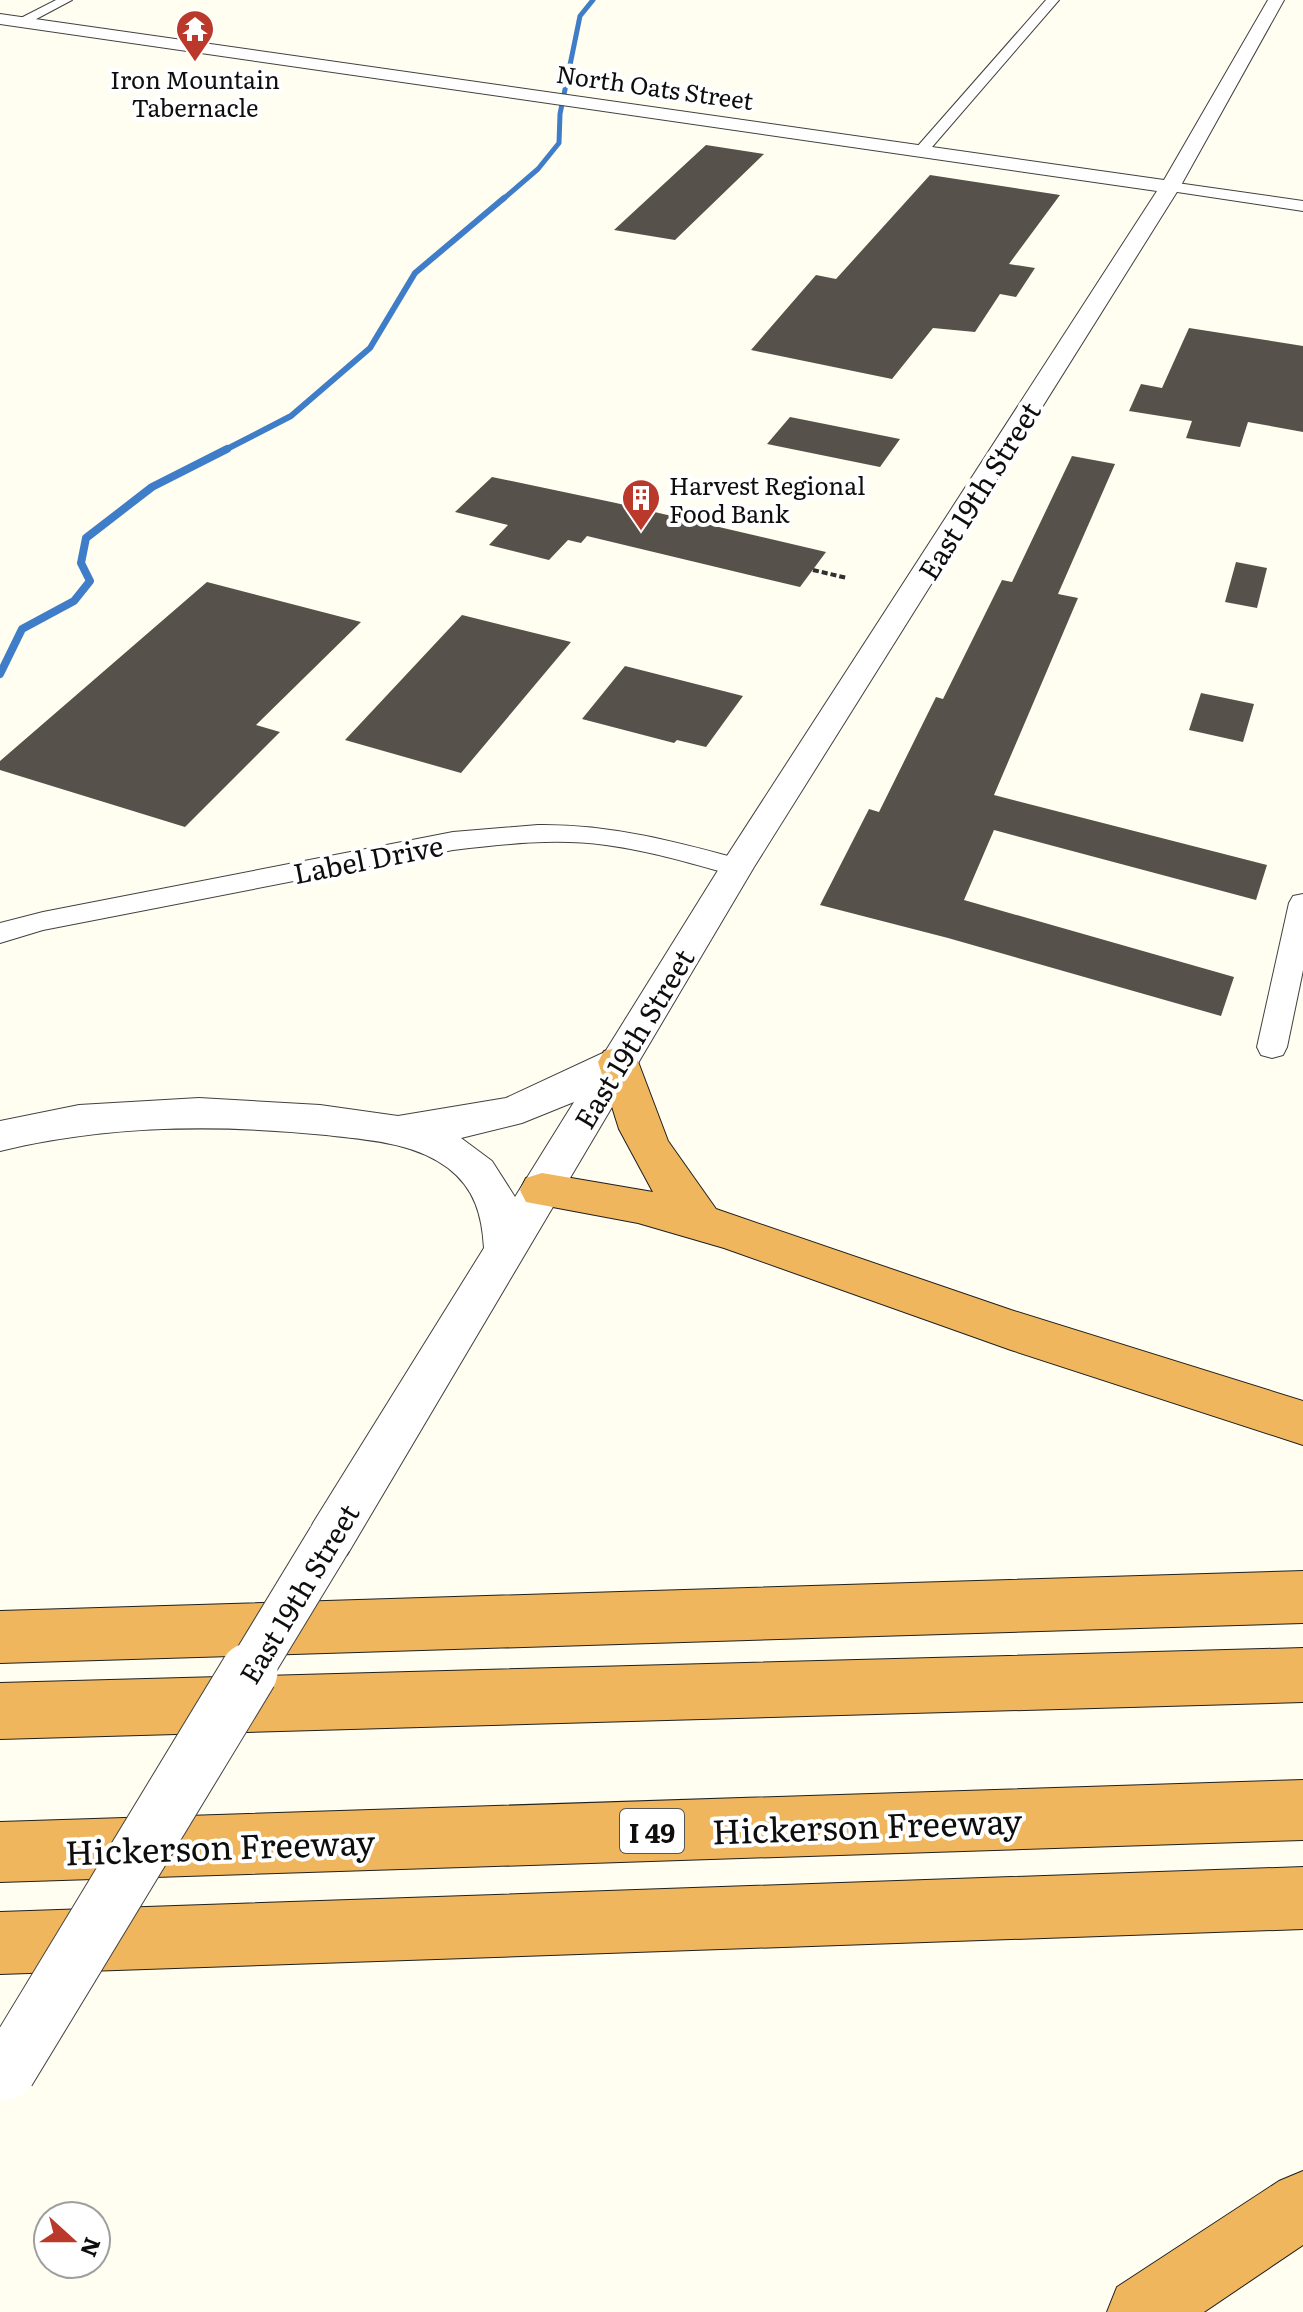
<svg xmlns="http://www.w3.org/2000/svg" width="1303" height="2312" font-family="Literata,serif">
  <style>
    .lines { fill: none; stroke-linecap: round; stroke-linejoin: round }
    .stream-far2 { stroke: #3f7dc9; stroke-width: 5 }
    .stream-far1 { stroke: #3f7dc9; stroke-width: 6 }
    .stream { stroke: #3f7dc9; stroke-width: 8 }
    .building { fill: #57514b }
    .minor-casing { stroke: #414141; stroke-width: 2 }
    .tertiary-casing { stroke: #414141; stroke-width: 2 }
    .motorway-casing { stroke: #1f1f1f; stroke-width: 2 }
    .path { stroke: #303030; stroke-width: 4; stroke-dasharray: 6 3; stroke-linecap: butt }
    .minor { fill: #fff; fill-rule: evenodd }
    .tertiary { fill: #fff; fill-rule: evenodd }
    .motorway { fill: #f0b65d; fill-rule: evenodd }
    .tertiary-bridge-far1-casing { stroke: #414141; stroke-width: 47; stroke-linecap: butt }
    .tertiary-bridge-casing { stroke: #414141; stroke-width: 59; stroke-linecap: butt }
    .tertiary-bridge-far1 { stroke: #fff; stroke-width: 45 }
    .tertiary-bridge { stroke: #fff; stroke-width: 57 }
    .labels { text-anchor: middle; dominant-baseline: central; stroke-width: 8; stroke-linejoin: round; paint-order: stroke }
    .far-poi-label { font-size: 24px; fill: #0e0e0e; stroke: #fff }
    .far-street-label { font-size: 24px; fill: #0e0e0e; stroke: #fff }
    .shield { fill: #fff; stroke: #565656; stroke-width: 2 }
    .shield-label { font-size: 26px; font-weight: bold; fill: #0e0e0e }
    .street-label { font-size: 28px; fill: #0e0e0e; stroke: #fff }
    .near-street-label { font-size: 34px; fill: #0e0e0e; stroke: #fff }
  </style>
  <rect width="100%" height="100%" fill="#fffef0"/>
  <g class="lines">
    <path class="stream-far2" d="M502 200 538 169 559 143 560 114 580 16 593 0"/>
    <path class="stream-far1" d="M223 451 291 416 370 348 415 273 504 198"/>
    <path class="stream" d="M0 674 22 629 74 601 90 581 81 563 86 538 152 487 227 449"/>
  </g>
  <path class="building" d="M706 145 764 154 675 240 614 230Z
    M930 175 1060 195 1009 264 1035 268 1016 297 1000 294 975 332 933 328 892 379 751 350 816 275 836 279Z
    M1189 328 1303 346V432L1248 422 1240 447 1186 438 1192 421 1129 411 1141 384 1162 388Z
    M790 417 900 439 880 467 767 444Z
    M1072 456 1115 464 1058 594 1078 598 994 795 1267 865 1256 900 994 830 964 900 1234 977 1221 1016 948 938 820 905 869 809 879 812 936 697 943 699 1002 580 1012 582Z
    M492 477 616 503 826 552 800 587 587 536 581 543 568 540 549 560 489 545 508 525 455 512Z
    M1236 562 1267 568 1257 608 1225 602Z
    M207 582 361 622 256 725 280 732 185 827 0 770V761Z
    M462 615 571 642 461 773 345 740Z
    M625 666 743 696 706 747 677 740 674 743 582 719Z
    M1201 693 1254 704 1243 742 1189 730Z"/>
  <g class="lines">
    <g class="minor-casing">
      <path id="minor" d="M56 0H72L25 25 13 22Z
        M1046 0H1059L926 154H916V148Z
        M1170 182 1303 201V211L1164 190 1162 187Z
        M538 825C611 824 677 842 747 861L751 867 747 873 737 876C693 864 651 851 606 845 555 838 504 844 453 850L43 930 0 943V923L43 912 453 832Z
        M1303 894V970L1287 1047 1283 1055 1272 1058 1261 1055 1257 1047 1289 903 1293 896Z"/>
    </g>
    <g class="tertiary-casing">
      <path id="tertiary" d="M1268 0H1284L1180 187 754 867 347 1555 330 1561 313 1555 306 1539 313 1523 484 1248C482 1215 475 1189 448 1168 413 1142 368 1140 326 1135 216 1124 108 1125 0 1151V1121L79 1105 199 1098 320 1105 398 1116 506 1098 605 1052 725 859 1157 191 0 24V14L1164 180ZM574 1102 515 1197 492 1161 461 1138 522 1123Z"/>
    </g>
    <g class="motorway-casing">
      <path id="motorway" d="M619 1047 634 1051 668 1141 716 1209 1011 1310 1303 1401V1445L1011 1350 724 1248 638 1223 526 1202 520 1190 526 1178 542 1173 653 1192 619 1129 598 1062 604 1051Z
        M1303 1571V1623L0 1663V1611Z
        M1303 1648V1702L0 1739V1683Z
        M1303 1780V1840L0 1882V1822Z
        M1303 1867V1929L0 1974V1912Z
        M1303 2171V2245L1204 2312H1107L1117 2287 1279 2181Z"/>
    </g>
    <path class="path" d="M813 570 847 578"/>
    <use href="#minor" class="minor"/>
    <use href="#tertiary" class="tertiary"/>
    <use href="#motorway" class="motorway"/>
    <g class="tertiary-bridge-far1-casing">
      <path id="tertiary-bridge-far1" d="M248 1674 330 1539"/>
    </g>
    <g class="tertiary-bridge-casing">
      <path id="tertiary-bridge" d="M7 2071 249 1672"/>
    </g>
    <use href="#tertiary-bridge-far1" class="tertiary-bridge-far1"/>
    <use href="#tertiary-bridge" class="tertiary-bridge"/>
  </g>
  <defs>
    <g id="temple-pin" transform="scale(2)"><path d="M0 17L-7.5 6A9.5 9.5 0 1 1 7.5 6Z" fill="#bb392a" stroke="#fff"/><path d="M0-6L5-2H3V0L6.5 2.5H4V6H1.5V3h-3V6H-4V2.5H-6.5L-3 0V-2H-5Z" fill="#fff"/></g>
    <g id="building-pin" transform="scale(2)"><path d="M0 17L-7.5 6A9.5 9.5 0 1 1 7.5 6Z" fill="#bb392a" stroke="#fff"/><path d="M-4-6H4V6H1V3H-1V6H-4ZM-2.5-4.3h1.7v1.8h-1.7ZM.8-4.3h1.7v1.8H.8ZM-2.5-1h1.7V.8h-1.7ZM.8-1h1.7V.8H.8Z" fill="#fff"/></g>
  </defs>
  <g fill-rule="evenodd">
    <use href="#temple-pin" x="195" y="29"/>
    <use href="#building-pin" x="641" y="498"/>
  </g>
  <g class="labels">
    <g class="far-poi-label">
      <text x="195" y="78">Iron Mountain<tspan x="195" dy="28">Tabernacle</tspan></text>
      <text x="669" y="484" text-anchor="start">Harvest Regional<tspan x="669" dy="28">Food Bank</tspan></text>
    </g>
    <g class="far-street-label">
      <text transform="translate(655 86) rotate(8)">North Oats Street</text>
    </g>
    <rect class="shield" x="620" y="1809" width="64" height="44" rx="6"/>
    <g class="shield-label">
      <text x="652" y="1831">I 49</text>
    </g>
    <g class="street-label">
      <text transform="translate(978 490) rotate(-58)">East 19th Street</text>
      <text transform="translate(368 858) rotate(-11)">Label Drive</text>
      <text transform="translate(633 1038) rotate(-59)">East 19th Street</text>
      <text transform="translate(298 1593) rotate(-59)">East 19th Street</text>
    </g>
    <g class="near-street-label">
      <text transform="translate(867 1824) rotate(-2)">Hickerson Freeway</text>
      <text transform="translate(220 1845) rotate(-2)">Hickerson Freeway</text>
    </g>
  </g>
  <g transform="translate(72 2240) rotate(111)"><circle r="38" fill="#ffffff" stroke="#9f9f9f" stroke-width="2"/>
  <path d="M0-6L14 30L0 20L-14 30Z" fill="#bb392a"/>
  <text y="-12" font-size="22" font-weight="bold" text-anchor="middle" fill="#0e0e0e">N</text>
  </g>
</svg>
